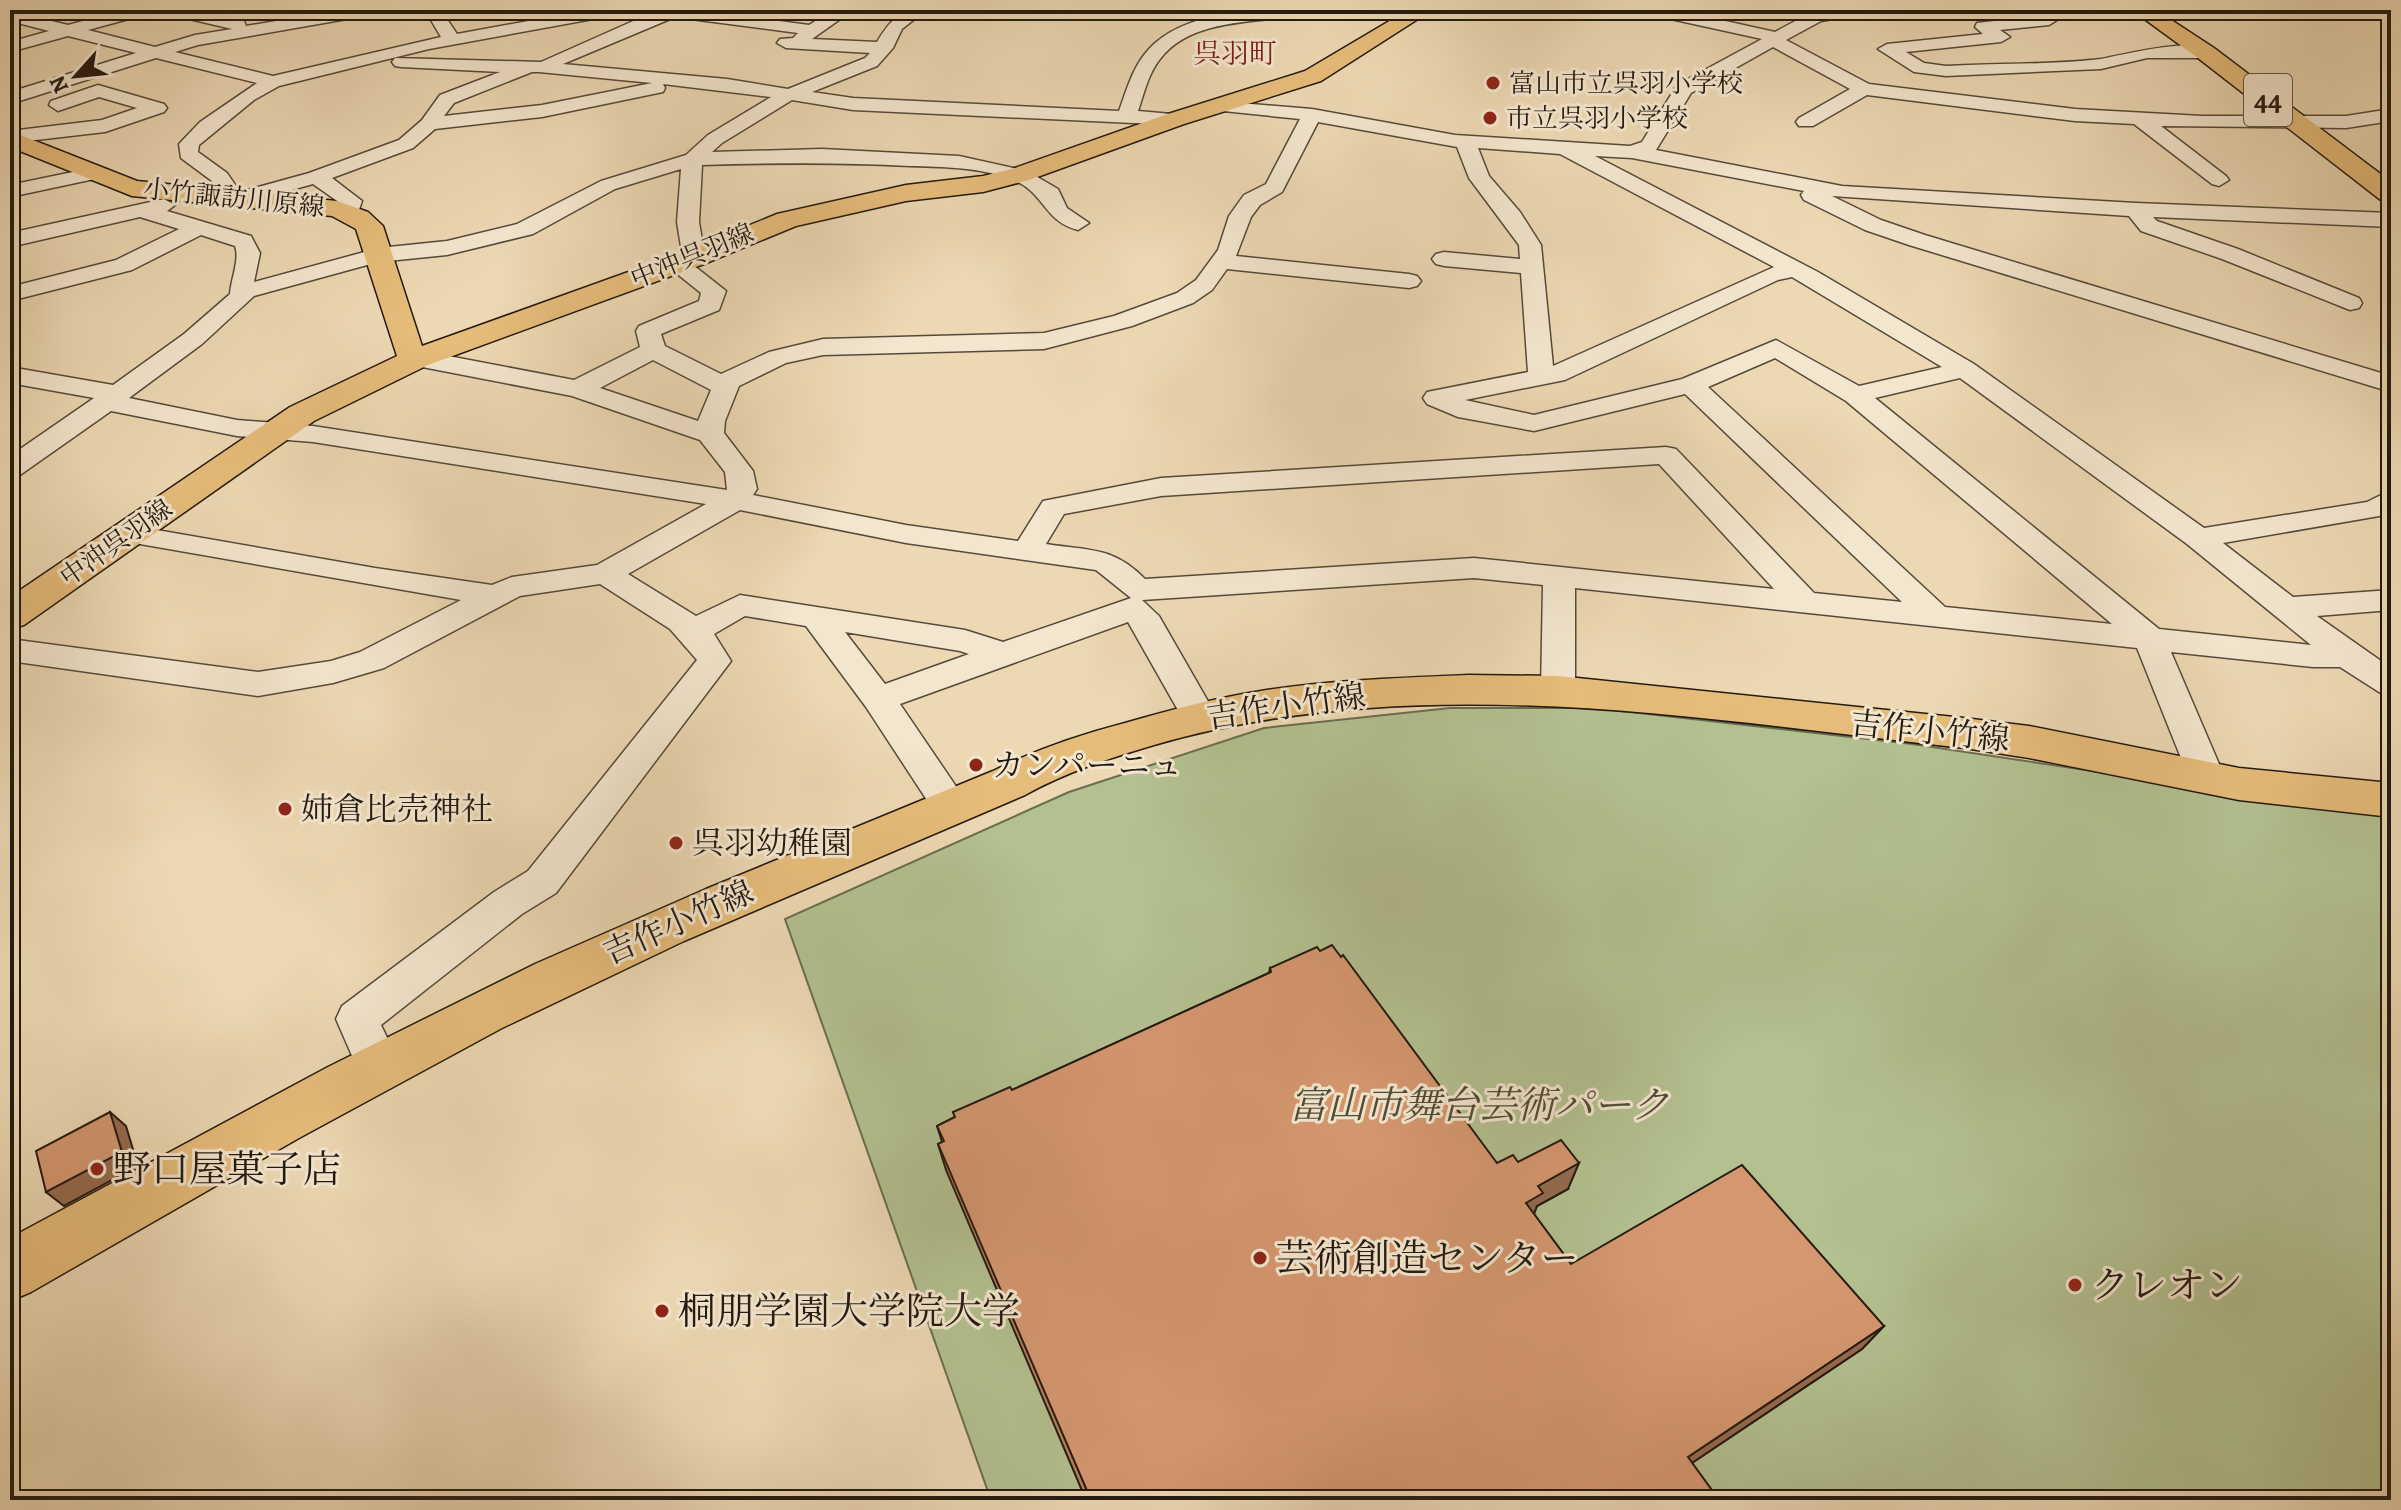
<svg xmlns="http://www.w3.org/2000/svg" width="2401" height="1510" font-family="Alegreya,'Noto Serif JP',serif">
  <style>
    .green { fill: #b3c090; stroke: #6b6d50; stroke-width: 2 }
    .lines { fill: none; stroke-linecap: round; stroke-linejoin: round }
    .minor-casing { stroke: #554a3a; stroke-width: 3 }
    .major-casing { stroke: #231a11; stroke-width: 3 }
    .minor { fill: #f3e6ce; fill-rule: evenodd }
    .major { fill: #e6bc7a; fill-rule: evenodd }
    .wall { fill: #b78260; stroke: #231a11; stroke-width: 2 }
    .shaded-wall { fill: #956a4e; stroke: #231a11; stroke-width: 2 }
    .building { fill: #d59770; stroke: #231a11; stroke-width: 2 }
    .poi-dot { fill: #8f2418; stroke: #f3e6ce; stroke-width: 3 }
    .labels { text-anchor: middle; dominant-baseline: central; stroke-width: 6; stroke-linejoin: round; paint-order: stroke }
    .far-poi-label { font-size: 26px; fill: #231a11; stroke: #f3e6ce; text-anchor: start }
    .far-street-label { font-size: 26px; fill: #231a11; stroke: #f3e6ce }
    .far-neighbourhood-label { font-size: 28px; fill: #7a1f14; stroke: #f3e6ce }
    .shield { fill: #f3e6ce; stroke: #61574a; stroke-width: 2 }
    .shield-label { font-size: 30px; font-weight: bold; fill: #231a11 }
    .street-label { font-size: 32px; fill: #231a11; stroke: #f3e6ce }
    .poi-label { font-size: 32px; fill: #231a11; stroke: #f3e6ce; text-anchor: start }
    .near-park-label { font-size: 38px; font-style: italic; fill: #4e4c37; stroke: #f3e6ce }
    .near-poi-label { font-size: 38px; fill: #231a11; stroke: #f3e6ce; text-anchor: start }
  </style>
  <rect width="100%" height="100%" fill="#ecd8b3"/>
  <filter id="stains"><feTurbulence type="fractalNoise" baseFrequency=".0025" numOctaves="4"/><feColorMatrix values="0 0 0 0 .2 0 0 0 0 .09 0 0 0 0 .02 0 0 0 .5 -.17"/></filter>
  <radialGradient id="worn" r=".72"><stop offset=".6" stop-color="#630" stop-opacity="0"/><stop offset="1" stop-color="#630" stop-opacity=".3"/></radialGradient>
  <path class="green" d="M1450 708H1595L1912 744 2391 816V1500H991L785 919 1069 792 1264 728Z"/>
  <g class="lines">
    <g class="minor-casing">
      <path id="minor" d="M123 10H149L147 14 88 30 155 47 195 35 232 29 168 14 166 10H195L244 21 246 26 341 10H378L370 15 198 45 175 52 273 76 441 37 425 10H441L457 34 588 10H623L615 15 429 49 279 86 254 100 199 145 198 152 227 173 240 192 309 173 399 140 422 120 440 95 500 72 401 67 395 66 392 62 395 58 541 62 658 10H697L809 25 833 10H853L812 39 877 42C890 20 900 10 926 10L902 29 893 48 877 66 812 92 853 98 1119 111C1127 89 1133 66 1149 49 1187 9 1259 10 1310 10L1302 15C1257 23 1191 18 1160 59 1148 74 1144 94 1138 111L1183 115 1186 119 1176 125 853 110 792 100 722 143 712 152 822 149 959 156 1027 171 1058 189 1067 208 1089 223 1078 230C1043 221 1045 192 1013 180 981 167 943 167 910 166 840 162 772 163 702 165L699 222 705 258 702 263 693 265 726 291 719 310 661 334 665 346 721 374 769 352 823 339 1044 333 1114 316 1177 293 1196 280 1218 250 1229 216 1244 195 1266 184 1300 119 1223 111 1214 105 1216 101 1312 109 1455 135 1630 146 1642 142 1677 85 1762 39 1648 14 1646 10H1676L1775 32 1810 13 1864 10 1862 14 1821 21 1786 40 1869 84 2075 109 2202 116H2346L2391 109V121L2346 128 2161 126 2226 176 2229 180 2219 186 2212 184 2134 124 2075 121 1867 95 1813 126H1799L1796 122 1799 118 1850 89 1773 47 1691 93 1656 150 1842 186 2136 203 2391 213V227L2153 217 2157 221 2238 249 2359 298 2362 303 2359 308 2350 310 2222 259 2141 231 2129 216 1832 196 1881 220 1925 235 2391 376V392L1909 245 1865 230 1804 200 1801 195 1804 191 1632 158 1595 156 1818 272 1974 364 2204 528 2367 502 2391 490V512L2385 515 2223 543 2293 597 2391 590V610L2317 616 2391 668V696L2379 692 2340 667H2313L2171 652 2225 778 2220 787 2207 791 2194 787 2189 778 2137 648 1575 588V690L1570 698 1558 702 1546 698 1541 690 1543 585 1474 578 1142 600 1159 616 1217 717 1211 726 1199 729 1187 726 1128 622 900 704 970 807 964 817 951 821 938 817 866 707 806 626 745 616 714 634 731 661 556 893 522 914 381 1025 401 1067 395 1081 379 1086 363 1081 336 1019 342 1006 494 892 528 871 697 660 670 629 600 584 520 596 384 668 333 683 258 696 10 661V639L258 672 331 661 360 652 461 600 117 540 113 534 117 528 128 525 375 568 492 585 512 577 597 565 706 504 313 442 237 436 111 411 20 475 10 478V456L94 398 10 383V367L113 385 184 334 230 294C231 279 240 259 235 246L201 235 132 270 10 301V287L116 260 179 229 140 217 10 247V233L164 199 175 205 167 211 251 236 260 253 254 282 379 248 447 241 517 224 601 181 686 155 708 135 771 97 663 84 665 88 663 92 542 117 435 129 413 148 332 178 362 201 356 218H340L337 213 340 203 313 184 234 206 226 205 212 181 181 158 179 144 200 122 257 83 156 58 10 104V92L136 53 68 36 10 52V42L49 31 10 21V11L68 25ZM675 17 798 33 793 38 780 39 777 43 786 48 870 53 865 58 788 89 727 79 563 64ZM532 72H539L652 83 542 105 444 116 454 103ZM1318 122 1457 147 1469 178 1519 245 1520 259 1444 252 1436 254 1432 259 1436 264 1444 266 1521 273 1528 372 1427 392 1423 398 1427 404 1458 417 1534 431 1685 394 1902 602 1814 593 1676 449 1666 447 1161 478 1043 501 1018 541 906 525 753 495 757 489 753 471 724 433 725 421 739 386 786 363 823 355 1044 349 1132 326 1193 303 1212 290 1227 269 1409 288 1417 286 1421 281 1417 276 1409 274 1236 256 1251 217 1260 205 1282 192ZM1478 148 1560 154 1774 267 1553 366 1541 245 1520 212 1489 176ZM681 169 677 222 683 259H669L665 264 701 293 699 301 639 326 636 331 640 347 574 380 417 350 408 353 404 358 408 363 417 366 572 396 700 440 725 472 727 490 313 426 237 420 129 398 202 344 254 296 378 262 447 255 533 234 615 189ZM1792 277 1942 367 1859 386 1776 340 1682 379 1534 415 1465 400 1565 380 1778 280ZM1775 358 1846 401 2112 624 1945 607 1708 387ZM653 360 711 390 698 421 600 388ZM1960 378 2187 544 2311 645 2159 629 1875 398ZM1659 464 1774 589 1474 558 1145 579C1112 546 1090 551 1046 544L1064 514 1161 496ZM740 510 906 543 1096 570 1131 598 1003 642 965 630 740 595 696 616 628 574ZM845 632 960 651 969 654 885 684Z
        M2020 10H2041L2057 20 2049 25 2000 30 2010 37 2001 42 1906 52 1924 63 1946 66C1997 63 2050 65 2101 59 2124 55 2197 35 2215 53L2206 58H2147L2101 69 1946 76 1914 72 1878 49 1887 44 1983 34 1975 27 1977 23 2029 17Z
        M98 85 164 104 167 108 164 112 105 132 10 143V131L102 120 137 108 99 97 58 111 49 105 51 101Z
        M92 168 102 174 99 178 10 197V185Z"/>
    </g>
    <g class="major-casing">
      <path id="major" d="M1408 10H1432L1321 81 1184 124 1029 180 983 192 906 201 796 226 704 264 428 365 314 421 24 625 10 629V597L290 407 397 356 356 229 332 216 132 196 10 147V131L137 181 337 201 368 212 383 226 422 346 684 252 777 214 906 185 983 176 1012 169 1168 114 1305 71Z
        M2132 10H2156L2214 48 2391 182V203L2382 201 2198 58Z
        M1468 675 1558 676 1964 718 2029 726 2239 768 2391 783V817L2239 800 2029 758 1964 748C1696 719 1419 668 1154 745 1110 758 1066 772 1025 795L684 941 502 1028 299 1138 31 1292 10 1301V1238L328 1067 535 964 706 889 993 771C1035 750 1079 735 1125 723 1170 710 1215 698 1261 691 1329 680 1399 678 1468 675Z"/>
    </g>
    <use href="#minor" class="minor"/>
    <use href="#major" class="major"/>
  </g>
  <path class="wall" d="M1270 968 1497 1163 1518 1162 1568 1189 1537 1206 1534 1214 1571 1264 1884 1326 1862 1349 1692 1463 1719 1500H1086L946 1170 938 1144 942 1142 937 1126 955 1117 953 1112 1012 1090 1269 973Z"/>
  <path class="shaded-wall" d="M110 1112 126 1126 138 1166 64 1206 46 1192Z
    M1579 1163 1568 1189 1537 1206 1532 1218 1526 1203 1538 1186Z
    M1884 1326 1862 1349 1671 1477 1688 1457Z"/>
  <path class="building" d="M1332 945 1341 957 1343 955 1497 1163 1513 1155 1518 1162 1561 1140 1579 1163 1538 1186 1543 1193 1526 1203 1571 1264 1742 1165 1884 1326 1688 1457 1719 1500H1091L938 1144 944 1141 937 1126 955 1117 953 1112 1010 1087 1012 1090 1271 972 1270 968 1317 947 1320 951Z
    M110 1112 122 1152 46 1192 36 1151Z"/>
  <g class="poi-dot">
    <circle cx="1493" cy="83" r="8"/>
    <circle cx="1490" cy="118" r="8"/>
    <circle cx="976" cy="765" r="8"/>
    <circle cx="285" cy="809" r="8"/>
    <circle cx="676" cy="843" r="8"/>
    <circle cx="97" cy="1169" r="8"/>
    <circle cx="1260" cy="1258" r="8"/>
    <circle cx="2075" cy="1285" r="8"/>
    <circle cx="662" cy="1311" r="8"/>
  </g>
  <g class="labels">
    <g class="far-poi-label">
      <text x="1509" y="83">富山市立呉羽小学校</text>
      <text x="1506" y="118">市立呉羽小学校</text>
    </g>
    <g class="far-street-label">
      <text transform="translate(234 198) rotate(6)">小竹諏訪川原線</text>
      <text transform="translate(692 256) rotate(-22)">中沖呉羽線</text>
      <text transform="translate(116 543) rotate(-35)">中沖呉羽線</text>
    </g>
    <g class="far-neighbourhood-label">
      <text x="1235" y="54">呉羽町</text>
    </g>
    <rect class="shield" x="2244" y="74" width="48" height="52" rx="6"/>
    <g class="shield-label">
      <text x="2268" y="100">44</text>
    </g>
    <g class="street-label">
      <text transform="translate(1286 706) rotate(-8)">吉作小竹線</text>
      <text transform="translate(1930 731) rotate(6)">吉作小竹線</text>
      <text transform="translate(678 922) rotate(-24)">吉作小竹線</text>
    </g>
    <g class="poi-label">
      <text x="992" y="765">カンパーニュ</text>
      <text x="301" y="809">姉倉比売神社</text>
      <text x="692" y="843">呉羽幼稚園</text>
    </g>
    <g class="near-park-label">
      <text x="1479" y="1105">富山市舞台芸術パーク</text>
    </g>
    <g class="near-poi-label">
      <text x="113" y="1169">野口屋菓子店</text>
      <text x="1276" y="1258">芸術創造センター</text>
      <text x="2091" y="1285">クレオン</text>
      <text x="678" y="1311">桐朋学園大学院大学</text>
    </g>
  </g>
  <rect width="2401" height="1510" fill="none" stroke="#ecd8b3" stroke-width="40"/>
  <rect x="12" y="12" width="2377" height="1486" fill="none" stroke="#231a11" stroke-width="4"/>
  <rect x="20" y="20" width="2361" height="1470" fill="none" stroke="#231a11" stroke-width="2"/>
  <g transform="translate(76 76) rotate(243)" stroke="#f3e6ce" stroke-width="6" paint-order="stroke">
  <path d="M0-6L14 30L0 20L-14 30Z" fill="#231a11"/>
  <text y="-12" font-size="22" font-weight="bold" text-anchor="middle" fill="#231a11">N</text>
  </g>
  <rect width="100%" height="100%" filter="url(#stains)"/>
  <rect width="100%" height="100%" fill="url(#worn)"/>
</svg>
